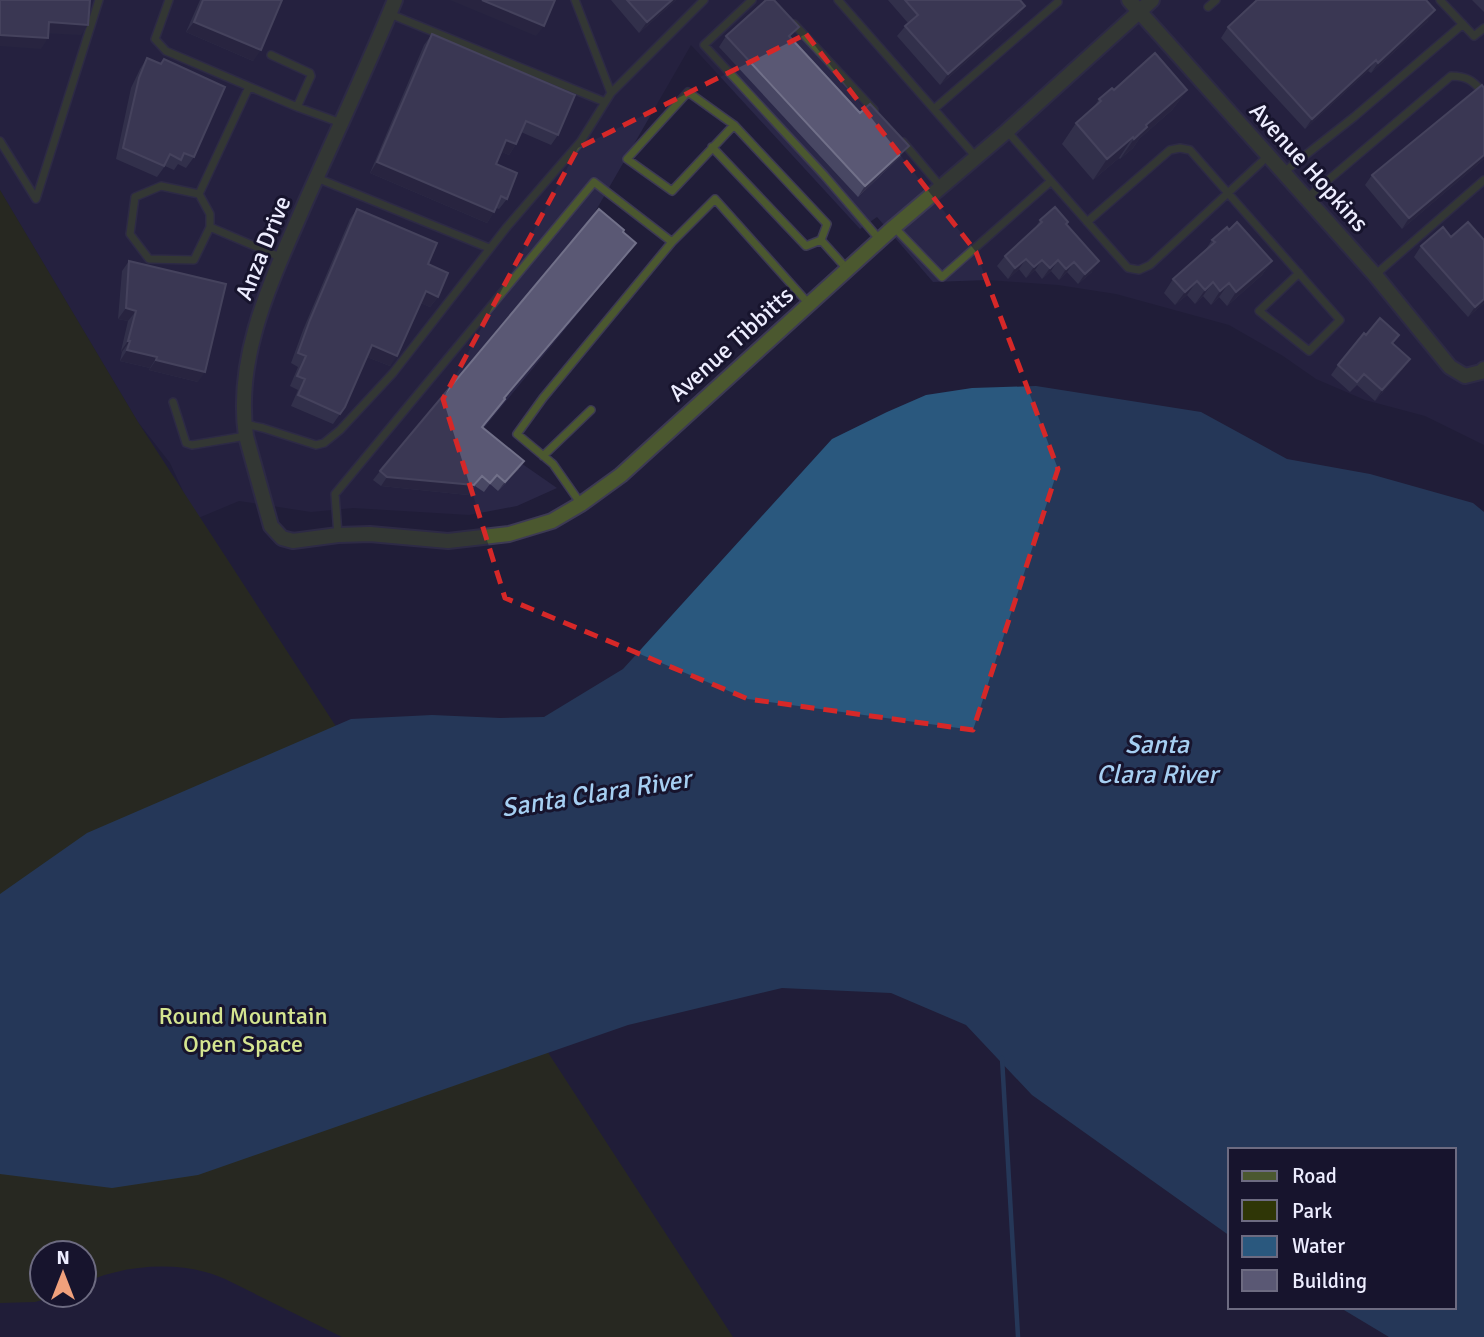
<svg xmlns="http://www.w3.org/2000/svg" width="1484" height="1337" font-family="Signika,sans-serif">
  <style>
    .built { fill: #2a2747 }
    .green { fill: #2f3606 }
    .water { fill: #2a587e }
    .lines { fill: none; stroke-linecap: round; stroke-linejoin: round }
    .stream { stroke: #2a587e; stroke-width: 4.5 }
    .service-casing { stroke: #3d3a54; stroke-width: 10 }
    .minor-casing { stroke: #3d3a54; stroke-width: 18 }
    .service { stroke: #4b582f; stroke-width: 7 }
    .minor { stroke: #4b582f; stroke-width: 14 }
    .wall { fill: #484763 }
    .shaded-wall { fill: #312e4b }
    .building { fill: #5a5874; stroke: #717089; stroke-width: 2 }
    .marked { fill: none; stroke: #d62828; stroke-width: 5; stroke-dasharray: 14 9; stroke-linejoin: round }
    .labels { text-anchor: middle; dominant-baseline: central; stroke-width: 6; stroke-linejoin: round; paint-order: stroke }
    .street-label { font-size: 24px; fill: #ededff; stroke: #17142d }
    .park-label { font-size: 24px; fill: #d5e590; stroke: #17142d }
    .water-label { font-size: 26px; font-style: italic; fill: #a6cff2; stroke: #17142d }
  </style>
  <rect width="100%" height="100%" fill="#201d38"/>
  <path class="built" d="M0 0H1484V445L1425 416 1365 400 1316 379 1283 356 1229 325 1116 294 1058 285 988 280 933 282 877 217 860 229 691 45 595 212 635 244 479 434 557 488 517 506 469 515 353 508 311 512 239 501 196 519 170 463 138 422 0 190Z"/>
  <path class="green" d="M0 190 138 422 733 1337H342L225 1279C184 1260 124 1264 84 1283V1253H42V1295H59L35 1302 0 1303Z"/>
  <path class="water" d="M1036 386 1201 412 1287 459 1370 474 1473 503 1484 512V1337H1389L1339 1307H1454V1150H1230V1236L1032 1095 966 1025 891 993 782 988 628 1025 198 1175 112 1188 0 1174V894L87 833 351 719 432 715 500 718 544 717 623 669 832 439 887 412 926 395 972 388Z"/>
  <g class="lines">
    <path class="stream" d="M1002 1058 1018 1337"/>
    <g class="service-casing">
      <path id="service" d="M169 0 155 39 166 51 297 107 341 123
        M575 0 611 93
        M752 0 704 45 824 175 880 240
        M838 0 976 157
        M1440 0 1474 36 1484 28
        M1208 7 1216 0
        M390 14 605 102
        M794 24 874 110
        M271 55 310 73 311 76 297 107
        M249 87 199 194 161 186 135 197 130 234 149 259 194 260 210 227 282 258
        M934 109 1058 2
        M0 141 36 199 99 0
        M903 142 941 187
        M712 147 806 246 821 240 827 224 734 125 688 92 627 159 672 191 734 125
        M1284 172 1354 117 1463 24
        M317 178 489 248
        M1051 181 1128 268 1139 270 1150 265 1268 156
        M199 194 210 214V227
        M1307 198 1451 76C1467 76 1474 81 1484 94
        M1087 222 1170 150 1180 148 1190 150 1340 320 1309 351 1259 311 1299 273
        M894 227 942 277 1051 181 1007 131
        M821 240 847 269
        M672 242 715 199 809 304
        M1375 275 1484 180
        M173 402 186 443 192 445 246 436
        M245 424 263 428 316 445 324 443 340 430 393 373 506 228 581 141 611 93 704 0
        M543 456 591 410
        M338 535 335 494 594 182 672 242 543 398 517 434 553 464 581 504"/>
    </g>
    <g class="minor-casing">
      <path id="minor" d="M395 0C367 68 336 134 306 201 274 276 234 353 246 436L271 526 282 538 293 541 338 535 370 534 448 541 509 534 552 521 581 504 621 475 894 227 1007 131 1152 0
        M1129 0 1375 275 1450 367 1465 376 1481 372 1484 369"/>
    </g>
    <use href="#service" class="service"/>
    <use href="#minor" class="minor"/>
  </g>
  <path class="wall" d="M200 0H282L253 61 186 32Z
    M611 0H676L639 33Z
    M888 0H1020L1025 6 1018 16 940 85 897 36 908 23Z
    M1472 0H1484V12Z
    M1428 21 1371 73 1368 71 1305 129 1221 38 1228 27Z
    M432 34 558 135 551 145 521 132 516 144 509 155 502 152 496 164 507 199 499 209 496 208 487 223 370 173 424 45Z
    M726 36 791 38 901 156 858 197 719 47Z
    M147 58 160 64 164 59 194 157 186 168 178 164 174 170 165 166 157 177 116 159 131 88 140 69Z
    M1114 90H1187L1172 110 1139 139 1133 148 1120 159 1119 158 1093 180 1062 144 1076 123 1094 107 1099 99Z
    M1484 159 1402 229 1365 185 1372 175Z
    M357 209 428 264 438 297 430 307 421 303 390 366 367 357 345 407 333 424 291 406 298 390 290 386 298 367 291 363 303 330 350 219Z
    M1040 220 1066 224 1092 272 1078 284 1067 272 1059 280 1051 271 1042 279 1035 270 1026 278 1019 269 1008 279 997 266 1005 256 1034 230Z
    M1229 230 1272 261 1262 275 1227 306 1219 297 1211 305 1203 296 1195 304 1187 295 1175 305 1164 293 1173 279 1204 252 1212 240Z
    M623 232 629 252 505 398V399L499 408 482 428 524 461 518 470 498 491 490 484 484 492 475 486 468 495 381 486 373 480 380 471Z
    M1451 237 1484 240V303L1468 317 1414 257 1421 246Z
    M129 261 198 382 149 370 150 368 120 361 122 352 121 351 128 321 118 319 122 271Z
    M1366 335 1393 344 1403 369 1375 401 1357 385 1350 392 1331 375 1338 365Z"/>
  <path class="shaded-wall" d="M450 0H482L544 26 536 36Z
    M672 0H676L639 33 647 22Z
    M1025 6 1018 16 940 85 948 74Z
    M1435 10 1428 21 1371 73 1378 63Z
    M49 22 88 25 81 35 42 33Z
    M194 22 261 50 253 61 186 32Z
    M0 35 48 38 41 49 0 46Z
    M1376 60 1368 71 1305 129 1312 119Z
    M1187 90 1172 110 1139 139 1133 148 1120 159 1134 139 1146 125Z
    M1133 137 1119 158 1093 180 1107 159Z
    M506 140 516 144 509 155 499 151Z
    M909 146 901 156 858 197 865 186Z
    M1484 155V159L1402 229 1409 218Z
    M377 162 494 212 487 223 370 173Z
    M636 243 629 252 498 407 504 398Z
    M1026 259 1019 269 1008 279 1015 268Z
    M1042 260 1035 270 1026 278 1034 267Z
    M1058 260 1051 271 1042 279 1050 268Z
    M1099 261 1092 272 1078 284 1085 274Z
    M1272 261 1262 275 1227 306 1236 292Z
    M1074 262 1067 272 1059 280 1066 269Z
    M1197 281 1187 295 1175 305 1185 292Z
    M1213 282 1203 296 1195 304 1205 290Z
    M1229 283 1219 297 1211 305 1220 291Z
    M426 291 438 297 430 307 418 302Z
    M1484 299V303L1468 317 1475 307Z
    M126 308 136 311 128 321 118 319Z
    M128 341H130L122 352 121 351Z
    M372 345 397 356 390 366 364 356Z
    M127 350 157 357 150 368 120 361Z
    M1410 359 1403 369 1375 401 1382 390Z
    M156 360 205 372 198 382 149 370Z
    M524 461 518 470 498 491 505 482Z
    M482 476 468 495 381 486 387 477Z"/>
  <path class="building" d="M0 0H90L88 25 49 22 48 38 0 35Z
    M203 0H282L261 50 194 22Z
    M482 0H555L544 26Z
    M627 0H672L647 22Z
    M766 0H774L799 27 789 36 860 113 870 104 909 146 865 186 726 36Z
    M905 0H1020L1025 6 948 74 905 26 918 15Z
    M1257 0H1426L1435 10 1378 63 1376 60 1312 119 1228 27Z
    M432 34 575 95 558 135 526 121 516 144 506 140 496 164 517 173 507 199 501 196 494 212 377 162Z
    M1155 53 1187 90 1146 125 1147 127 1134 139 1133 137 1107 159 1076 123 1101 101 1099 99 1112 88 1114 90Z
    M147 58 161 64 164 59 225 87 194 157 184 153 181 160 170 154 164 166 123 148 139 78Z
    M1482 85 1484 88V155L1409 218 1372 175Z
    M1055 207 1068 222 1066 224 1099 261 1085 274 1074 262 1066 269 1058 260 1050 268 1042 260 1034 267 1026 259 1015 268 1005 256 1042 222 1040 220Z
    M357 209 437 243 428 264 448 273 438 297 426 291 397 356 372 345 345 407 340 414 298 395 305 379 297 376 306 356 298 353 310 320Z
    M599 209 624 230 623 232 636 243 504 398 505 399 482 427 524 461 505 482 497 475 490 483 482 476 474 485 387 477 380 471Z
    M1237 222 1272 261 1236 292 1229 283 1220 291 1213 282 1205 290 1197 281 1185 292 1173 279 1215 242 1212 240 1227 227 1229 230Z
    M1468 222 1484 240V299L1475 307 1421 246 1443 227 1451 237Z
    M129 261 226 284 205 372 156 360 157 357 127 350 130 341H128L136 311 126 308Z
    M1380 318 1399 335 1392 343 1410 359 1382 390 1364 374 1357 382 1338 365 1364 333 1366 335Z"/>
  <path d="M0 0H1484V1337H0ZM806 34 976 252 1058 469 973 730 748 699 505 598 443 399 578 148Z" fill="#201d38" fill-opacity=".55" fill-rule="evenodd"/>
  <path class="marked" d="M806 34 976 252 1058 469 973 730 748 699 505 598 443 399 578 148Z"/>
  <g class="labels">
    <g class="street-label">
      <text transform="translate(1309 167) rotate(48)">Avenue Hopkins</text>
      <text transform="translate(263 248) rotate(-68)">Anza Drive</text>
      <text transform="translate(731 344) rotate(-42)">Avenue Tibbitts</text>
    </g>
    <g class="park-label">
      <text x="243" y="1016">Round Mountain<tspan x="243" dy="28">Open Space</tspan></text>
    </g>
    <g class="water-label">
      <text x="1157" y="745">Santa<tspan x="1157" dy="30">Clara River</tspan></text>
      <text transform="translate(596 794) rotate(-9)">Santa Clara River</text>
    </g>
  </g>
  <rect x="1228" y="1148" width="228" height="161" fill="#17142d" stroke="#6d6b81" stroke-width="2"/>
  <rect x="1242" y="1171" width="35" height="10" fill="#4b582f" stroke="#6d6b81" stroke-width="2"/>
  <text x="1292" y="1183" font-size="21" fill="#ededff">Road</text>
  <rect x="1242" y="1200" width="35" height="21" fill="#2f3606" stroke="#6d6b81" stroke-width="2"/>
  <text x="1292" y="1218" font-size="21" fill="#ededff">Park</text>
  <rect x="1242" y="1236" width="35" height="21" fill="#2a587e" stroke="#6d6b81" stroke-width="2"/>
  <text x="1292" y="1253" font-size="21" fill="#ededff">Water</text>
  <rect x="1242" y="1270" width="35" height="21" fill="#5a5874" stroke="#6d6b81" stroke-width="2"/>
  <text x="1292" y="1288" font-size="21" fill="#ededff">Building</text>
  <g transform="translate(63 1274)"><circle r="33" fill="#17142d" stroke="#6d6b81" stroke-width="2"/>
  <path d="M0-5L12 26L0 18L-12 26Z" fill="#f1a17c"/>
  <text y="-10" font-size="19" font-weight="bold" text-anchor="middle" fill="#ededff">N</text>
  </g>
</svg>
